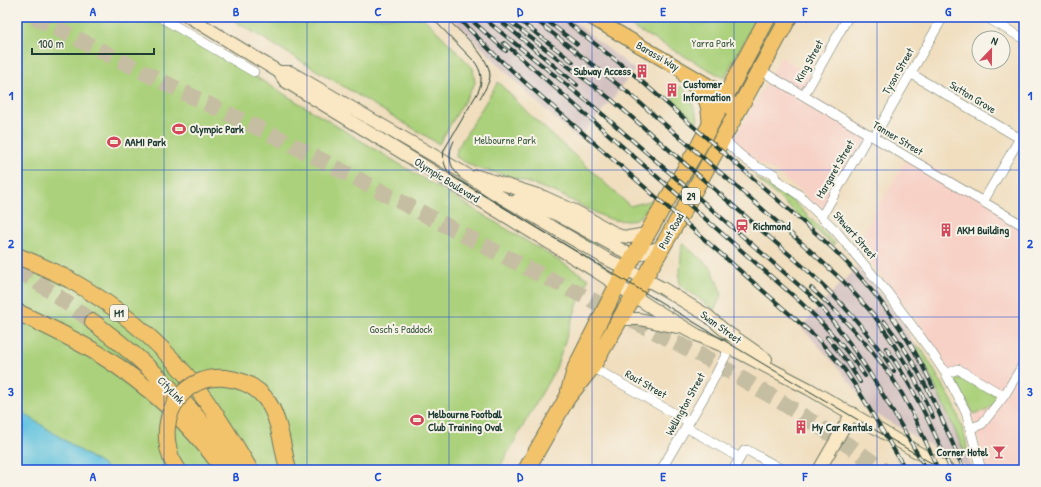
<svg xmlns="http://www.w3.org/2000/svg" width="1041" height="487" font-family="'Patrick Hand',sans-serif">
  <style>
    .built { fill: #f7d1c6 }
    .industrial { fill: #d2bfbf }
    .green { fill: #abd17b; stroke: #658758 }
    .water { fill: #60c2de; stroke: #408089 }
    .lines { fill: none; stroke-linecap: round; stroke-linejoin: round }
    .highway-tunnel { stroke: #c6bea2; stroke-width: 16; stroke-dasharray: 16 8; stroke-linecap: butt }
    .street-casing { stroke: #687564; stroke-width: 10 }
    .secondary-casing { stroke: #687564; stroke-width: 14 }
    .primary-casing { stroke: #687564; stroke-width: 16 }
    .highway-casing { stroke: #687564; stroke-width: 18 }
    .street { stroke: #fff; stroke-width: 9 }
    .secondary { stroke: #fae7c3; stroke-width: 12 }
    .primary { stroke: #f2c36a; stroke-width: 14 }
    .highway { stroke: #f2c36a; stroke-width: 16 }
    .tram { stroke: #1f3d34; stroke-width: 1 }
    .rail-casing { stroke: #1f3d34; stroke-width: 4 }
    .rail { stroke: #f7f3e8; stroke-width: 2.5; stroke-dasharray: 8; stroke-linecap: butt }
    .highway-bridge-casing { stroke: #687564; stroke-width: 18; stroke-linecap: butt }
    .highway-bridge { stroke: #f2c36a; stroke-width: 16 }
    .grid { fill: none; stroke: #1d4ed8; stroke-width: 1; stroke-opacity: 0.55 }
    .labels { text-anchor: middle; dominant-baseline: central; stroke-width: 4; stroke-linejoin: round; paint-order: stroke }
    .shield { fill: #f7f3e8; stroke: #60746a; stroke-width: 1 }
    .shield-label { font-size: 10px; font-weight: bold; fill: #1f3d34 }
    .park-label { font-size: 11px; fill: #3b5b42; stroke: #f7f3e8 }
    .street-label { font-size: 11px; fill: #1f3d34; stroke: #f7f3e8 }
    .poi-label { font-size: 11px; font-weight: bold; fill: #1f3d34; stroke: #f7f3e8; text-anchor: start }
    .neatline { fill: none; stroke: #1d4ed8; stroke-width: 1.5 }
    .grid-label { font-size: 13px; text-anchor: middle; font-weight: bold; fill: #1d4ed8 }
  </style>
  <rect width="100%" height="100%" fill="#f7f3e8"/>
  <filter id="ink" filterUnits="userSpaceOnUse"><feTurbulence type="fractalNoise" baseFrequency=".025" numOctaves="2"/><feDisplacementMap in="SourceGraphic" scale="8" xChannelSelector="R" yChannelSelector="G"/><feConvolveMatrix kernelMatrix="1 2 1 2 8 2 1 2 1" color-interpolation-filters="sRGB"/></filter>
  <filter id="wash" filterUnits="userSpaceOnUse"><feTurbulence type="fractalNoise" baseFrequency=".012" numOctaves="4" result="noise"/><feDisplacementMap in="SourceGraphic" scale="16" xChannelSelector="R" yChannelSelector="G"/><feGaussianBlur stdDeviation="0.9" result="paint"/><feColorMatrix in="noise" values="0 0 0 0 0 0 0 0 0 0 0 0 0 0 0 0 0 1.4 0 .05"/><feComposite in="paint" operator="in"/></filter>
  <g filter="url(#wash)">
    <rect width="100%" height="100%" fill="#f0debe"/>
    <path class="built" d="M781 57 818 80 809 94 873 131 822 211 800 191 774 171 757 162 732 142Z
      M910 153 1024 223V470H987L974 423 942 359 905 305 856 245Z"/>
    <path class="industrial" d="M451 17H568L635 70 621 86 615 96 578 139 529 95Z
      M857 268 881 295 904 326 925 364 973 470 865 408 855 389 835 364 801 327 835 289Z
      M894 457 910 466 916 470H902Z"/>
    <path class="green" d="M17 17H157L589 279 585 285 574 314 556 368 498 470H110L17 409Z
      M228 17H423L473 68 475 83 439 144Z
      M614 17H758L724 78Z
      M774 17H782L740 93 737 89Z
      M498 82 528 113 630 206 653 200 641 216 631 221 614 220 604 217 557 193 509 176 476 168 456 157 457 149Z
      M681 86 688 92 698 118 697 122 672 100Z
      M755 177 791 199 835 243 833 245Z
      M549 216 597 242 594 247 548 219Z
      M682 243 712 269 722 295 714 310 679 284Z
      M915 345 921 348 955 406 966 440 968 460 925 364Z
      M953 377 962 379 996 395 997 401 986 410 974 414Z"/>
    <path class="water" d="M17 409 110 470H17Z"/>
  </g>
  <g filter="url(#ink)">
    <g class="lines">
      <path class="highway-tunnel" d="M34 17 189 95 279 138 527 268 624 316 710 360 778 400 854 449 883 470
        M17 269 46 288 93 322"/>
      <g class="street-casing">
        <path id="street" d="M160 17 254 72
          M986 17 1024 39
          M760 70 1024 226
          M910 73 1024 141
          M804 95 848 17
          M874 137 943 17
          M723 139C739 154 751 167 774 174L775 179 799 195 835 230 887 292 930 350 946 374 966 412 981 470
          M983 202 1024 131
          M822 216 869 134
          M592 367 689 422
          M946 374 958 369 1004 396
          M686 427 740 458
          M971 428 982 424 1004 396 1024 363
          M661 470 708 390 729 349
          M733 470 744 451 747 450 783 470"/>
      </g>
      <g class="secondary-casing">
        <path id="secondary" d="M189 17 279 72 285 81 597 272 654 309 697 335 738 352 809 389 948 470
          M279 72H290L464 173 496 194 605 258 662 288 708 316 724 330 766 359
          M477 176 544 197 577 212 620 236 629 237 646 234
          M517 200 538 207 558 215 629 254H640L661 247
          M619 319H639L677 327
          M819 470 852 413"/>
      </g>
      <g class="primary-casing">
        <path id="primary" d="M591 17 726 96 732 106 734 117
          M685 76C691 84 702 92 706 101 709 108 709 118 710 126"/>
      </g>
      <g class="highway-casing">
        <path id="highway" d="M17 256C35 263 53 271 70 280 113 304 155 338 187 376 211 405 231 438 250 470
          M17 312C45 325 72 338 99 354 147 384 191 424 224 470
          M93 322C148 363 200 411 235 470
          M225 378C278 384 278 428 288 470
          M569 391 576 367 621 278 700 144 768 17
          M168 447 171 458 178 470
          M526 470 567 398 592 367 678 220 789 17"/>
      </g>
      <use href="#street" class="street"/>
      <use href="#secondary" class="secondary"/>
      <use href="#primary" class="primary"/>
      <use href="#highway" class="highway"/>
      <path class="tram" d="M431 17 474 61C482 71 483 81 478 92L444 150C442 161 445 169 453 177L765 365 943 470
        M445 17C458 30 490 56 490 76 489 84 484 91 480 98
        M454 141C447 154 449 167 460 177"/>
      <g class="rail-casing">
        <path id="rail" d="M457 17 497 57 528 85 817 338 844 369 857 388 906 470
          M468 17 506 51
          M482 17 593 106 809 294C858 345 891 409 927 470
          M496 17 577 85
          M515 17 573 62
          M532 17 631 95 805 246 843 281 873 314 889 337 914 377 933 417
          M542 17 577 44
          M561 17 632 73 818 235C867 279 906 328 933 387
          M509 21 612 100 806 269C839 299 869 332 894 371
          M504 43 797 299C822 322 846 348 865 376
          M811 288C844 318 874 349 898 387 914 413 926 442 938 470
          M884 321C920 365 942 418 964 470
          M827 337 848 363 860 382
          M886 348C913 386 932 427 951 470"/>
      </g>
      <use href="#rail" class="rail"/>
      <g class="highway-bridge-casing">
        <path id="highway-bridge" d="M168 447C161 410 185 375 225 378"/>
      </g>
      <use href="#highway-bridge" class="highway-bridge"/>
    </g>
  </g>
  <path class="grid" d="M164 17V470M307 17V470M449 17V470M592 17V470M734 17V470M877 17V470M17 170H1024M17 317H1024"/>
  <defs>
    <g id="building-bare" transform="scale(1.08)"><path d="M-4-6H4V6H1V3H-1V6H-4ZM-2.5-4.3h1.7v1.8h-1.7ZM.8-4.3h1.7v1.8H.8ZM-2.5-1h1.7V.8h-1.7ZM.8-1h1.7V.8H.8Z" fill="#d1495b" stroke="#f7f3e8" stroke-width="2.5" paint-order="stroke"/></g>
    <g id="stadium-bare" transform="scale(1.08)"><path d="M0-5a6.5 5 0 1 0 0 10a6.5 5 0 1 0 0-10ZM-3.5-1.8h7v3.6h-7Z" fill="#d1495b" stroke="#f7f3e8" stroke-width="2.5" paint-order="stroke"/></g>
    <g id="station-bare" transform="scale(1.08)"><path d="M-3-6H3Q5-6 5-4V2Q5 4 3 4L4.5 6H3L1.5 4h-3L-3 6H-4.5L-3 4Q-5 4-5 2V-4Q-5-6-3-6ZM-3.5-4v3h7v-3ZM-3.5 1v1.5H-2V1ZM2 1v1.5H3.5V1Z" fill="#d1495b" stroke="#f7f3e8" stroke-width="2.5" paint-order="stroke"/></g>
    <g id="bar-bare" transform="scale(1.08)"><path d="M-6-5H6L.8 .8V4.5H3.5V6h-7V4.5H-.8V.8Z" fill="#d1495b" stroke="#f7f3e8" stroke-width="2.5" paint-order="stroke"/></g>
  </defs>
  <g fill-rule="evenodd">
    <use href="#building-bare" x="642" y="71"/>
    <use href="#building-bare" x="672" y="90"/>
    <use href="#stadium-bare" x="179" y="129"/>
    <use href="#stadium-bare" x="114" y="142"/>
    <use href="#station-bare" x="742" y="226"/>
    <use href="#building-bare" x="946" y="230"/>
    <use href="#stadium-bare" x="417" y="420"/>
    <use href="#building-bare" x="801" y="427"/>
    <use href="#bar-bare" x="999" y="452"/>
  </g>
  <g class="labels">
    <g class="shield">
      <rect x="682" y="188" width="18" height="16" rx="3"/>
      <rect x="110" y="305" width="18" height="16" rx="3"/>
    </g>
    <g class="shield-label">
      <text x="691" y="196">29</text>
      <text x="119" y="313">M1</text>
    </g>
    <g class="park-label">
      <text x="713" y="43">Yarra Park</text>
      <text x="505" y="140">Melbourne Park</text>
      <text x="401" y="329">Gosch's Paddock</text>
    </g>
    <g class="street-label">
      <text transform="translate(658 56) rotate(30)">Barassi Way</text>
      <text transform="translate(809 61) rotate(-61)">King Street</text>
      <text transform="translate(898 71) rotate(-60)">Tyson Street</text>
      <text transform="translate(973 97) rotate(31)">Sutton Grove</text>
      <text transform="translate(898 138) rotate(31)">Tanner Street</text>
      <text transform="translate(835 169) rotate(-60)">Margaret Street</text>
      <text transform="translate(447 180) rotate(32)">Olympic Boulevard</text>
      <text transform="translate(671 231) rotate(-60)">Punt Road</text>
      <text transform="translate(855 235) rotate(49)">Stewart Street</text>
      <text transform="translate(721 327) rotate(36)">Swan Street</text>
      <text transform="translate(646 384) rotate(30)">Rout Street</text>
      <text transform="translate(171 390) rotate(46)">CityLink</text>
      <text transform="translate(685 404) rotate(-61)">Wellington Street</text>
    </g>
    <g class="poi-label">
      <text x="631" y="71" text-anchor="end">Subway Access</text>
      <text x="683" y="84">Customer<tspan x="683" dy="13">Information</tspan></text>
      <text x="190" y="129">Olympic Park</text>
      <text x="125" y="142">AAMI Park</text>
      <text x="753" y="226">Richmond</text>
      <text x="957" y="230">AKM Building</text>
      <text x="428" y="414">Melbourne Football<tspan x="428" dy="13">Club Training Oval</tspan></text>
      <text x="812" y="427">My Car Rentals</text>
      <text x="988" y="452" text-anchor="end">Corner Hotel</text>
    </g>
  </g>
  <rect width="1041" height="487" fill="none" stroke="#f7f3e8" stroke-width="44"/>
  <g transform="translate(991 50) rotate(22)"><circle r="19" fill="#f7f3e8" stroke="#a1aaa0"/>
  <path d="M0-3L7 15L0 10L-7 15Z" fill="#d1495b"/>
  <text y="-6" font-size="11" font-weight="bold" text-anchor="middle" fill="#1f3d34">N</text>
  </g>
  <path d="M32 48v6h122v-6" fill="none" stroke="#1f3d34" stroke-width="2"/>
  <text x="38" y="48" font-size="12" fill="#1f3d34" stroke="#f7f3e8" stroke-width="3" paint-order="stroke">100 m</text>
  <rect x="22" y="22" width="997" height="443" class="neatline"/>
  <g class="grid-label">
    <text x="93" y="16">A</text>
    <text x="236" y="16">B</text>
    <text x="378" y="16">C</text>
    <text x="520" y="16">D</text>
    <text x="663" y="16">E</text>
    <text x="805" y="16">F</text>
    <text x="948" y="16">G</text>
    <text x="11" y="100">1</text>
    <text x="1030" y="100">1</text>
    <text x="11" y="248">2</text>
    <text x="1030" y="248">2</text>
    <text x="11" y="396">3</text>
    <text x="1030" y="396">3</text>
    <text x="93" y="481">A</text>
    <text x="236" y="481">B</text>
    <text x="378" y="481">C</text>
    <text x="520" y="481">D</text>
    <text x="663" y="481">E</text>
    <text x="805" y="481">F</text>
    <text x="948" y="481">G</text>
  </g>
</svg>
